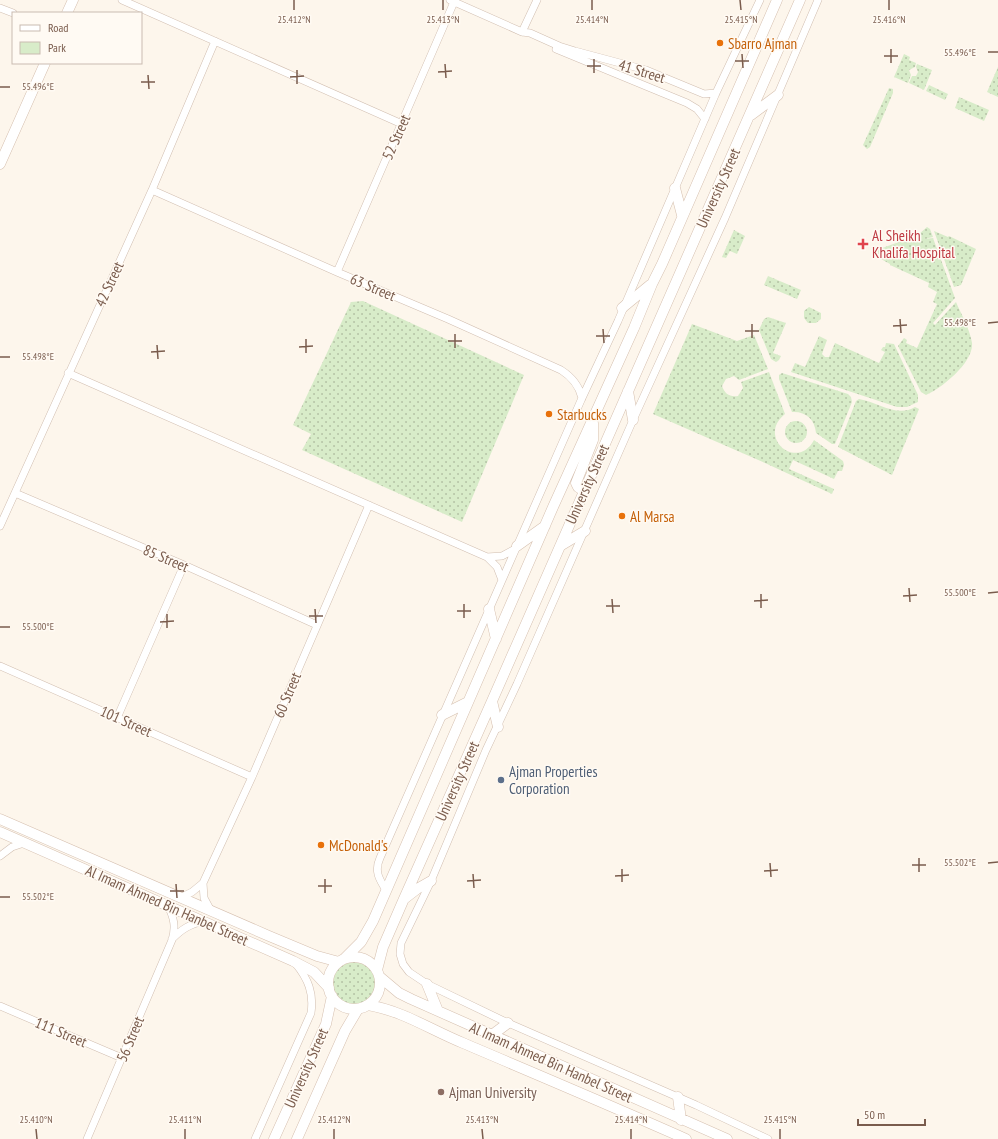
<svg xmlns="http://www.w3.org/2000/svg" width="998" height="1139" font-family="'PT Sans Narrow',sans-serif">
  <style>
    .green { fill: url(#green-dots) }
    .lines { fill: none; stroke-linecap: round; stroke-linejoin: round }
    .street-casing { stroke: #d1beb0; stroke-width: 8 }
    .secondary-casing { stroke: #d6c0b0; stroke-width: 11 }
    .street { stroke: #fff; stroke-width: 7 }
    .secondary { stroke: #fff; stroke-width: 10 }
    .ticks { fill: none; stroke: #7a5c4d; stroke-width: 1.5 }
    .food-dot { fill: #e8710a; stroke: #fffaf3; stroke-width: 1.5 }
    .health-dot { fill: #e0444e; stroke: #fffaf3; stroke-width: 1.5 }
    .service-dot { fill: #5c6f8a; stroke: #fffaf3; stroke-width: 1.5 }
    .education-dot { fill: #8d6e63; stroke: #fffaf3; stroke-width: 1.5 }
    .labels { text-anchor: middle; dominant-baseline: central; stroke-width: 3; stroke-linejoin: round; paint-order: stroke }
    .food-label { font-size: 15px; fill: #c56008; stroke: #fffaf3; text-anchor: start }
    .street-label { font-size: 15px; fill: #7a5c4d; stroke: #fffaf3 }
    .health-label { font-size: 15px; fill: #be3a42; stroke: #fffaf3; text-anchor: start }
    .service-label { font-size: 15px; fill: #4e5e75; stroke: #fffaf3; text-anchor: start }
    .education-label { font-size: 15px; fill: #785e54; stroke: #fffaf3; text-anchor: start }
    .ticks-label { font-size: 10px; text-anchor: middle; fill: #7a5c4d; stroke: #fffaf3; stroke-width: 3; stroke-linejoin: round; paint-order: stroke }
  </style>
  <defs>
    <pattern id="green-dots" width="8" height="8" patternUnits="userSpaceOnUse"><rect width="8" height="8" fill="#d8ecc9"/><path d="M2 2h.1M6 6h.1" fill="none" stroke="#b4c2a5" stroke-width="1.8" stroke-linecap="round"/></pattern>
  </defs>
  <rect width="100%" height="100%" fill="#fdf6ec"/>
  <path class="green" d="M904 54 910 57 909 60 916 63 915 67 909 70 911 75 908 83 894 77Z
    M917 64 932 70 924 90 909 83 912 76H916L918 72 916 67Z
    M998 67V97L987 92Z
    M929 85 948 94 945 100 926 91Z
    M889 88 893 89V93L870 147 867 149 863 145Z
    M959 97 989 110 984 121 955 108Z
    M927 227 930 229 933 237 924 239 933 238 955 298 933 323 935 325 956 302C961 314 970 329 972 343 974 362 942 388 926 395L921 392 898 346 904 338 907 340 906 343 917 348 937 304 933 302 937 292 928 287 929 283 890 265V264L881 259 877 250 918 235Z
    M734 230 745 236 737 254 730 251 726 258 722 257Z
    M934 231 948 237 949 236 976 249 961 285 954 287Z
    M768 276 801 290 797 299 764 285Z
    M363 301 524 375 462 522 302 450 311 434 293 425 351 302Z
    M809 307 821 313V319L816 323H808L804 318V311Z
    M768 317 786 323 773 353 781 356 779 360 776 362 771 359 759 330 764 319Z
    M692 324 737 341 754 335 768 369 739 380 734 376 726 379 722 386C725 394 729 397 738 396L743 388 741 382 769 372 785 414C756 437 797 472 814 440L843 461 844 465 842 471H838L834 479 793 460 789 469 834 489 832 494 765 463 653 414Z
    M819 336 827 340 822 354 825 357H829L835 343 879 363 885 352 881 350 883 347H885L886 343 894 344 918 395V402L907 407H897L791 372 795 363 805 367Z
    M782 373 848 394 851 397 852 402 835 444H832L816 433C815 419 805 411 792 412L779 379V375Z
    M859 399C878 402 897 418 915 407L919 409 892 475 838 447 856 401Z
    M785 432a11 11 0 1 1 22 0a11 11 0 1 1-22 0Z
    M333 983a22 22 0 1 1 44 0a22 22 0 1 1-44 0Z"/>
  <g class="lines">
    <g class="street-casing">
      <path id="street" d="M122 0 402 124
        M450 0 522 32 530 33 559 46 575 51 646 70 704 94 716 93
        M0 8 13 13
        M522 32 537 0
        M556 49 687 103 697 109 705 119
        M152 190 337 272 448 319 561 370C572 377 579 385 582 398
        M337 272 454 2
        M68 373 487 557 502 556 515 549
        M15 493 184 565 317 625
        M0 526 152 190 215 41
        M487 557 497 567 502 580
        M0 666 252 777
        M117 718 184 565
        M0 856 12 847 24 843
        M203 883 204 898 211 911
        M386 890C379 879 374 871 380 858L582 398 618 321 716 93 760 0
        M180 898 192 892 203 883 252 777 369 505
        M172 939C182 929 190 924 204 921
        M0 1006 122 1058
        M87 1139 172 940C176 927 174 918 168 906
        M255 1139 311 1013C314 993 308 979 296 964
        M768 1139 696 1105 508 1023 427 984 409 972 403 964 400 954 401 943 431 881 486 750 517 684 633 420 725 218 818 0"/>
    </g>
    <g class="secondary-casing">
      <path id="secondary" d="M67 13 73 0
        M751 115 778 95
        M0 164 45 63
        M675 188 682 215
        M622 308 650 285
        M628 391 633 420
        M584 491 578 487 576 483 593 440V423
        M517 546 545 526
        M560 546 585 531
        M489 609 496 639
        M492 701 498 727
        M442 715 468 702
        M0 819 269 936 317 956 339 962
        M0 832 293 961 314 972 329 988
        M404 899 417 889 431 881
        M328 983a26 26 0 1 1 52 0a26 26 0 1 1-52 0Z
        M344 959 361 942 373 921 553 507 634 328 652 284 662 264 777 0
        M377 970 383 947 403 901 492 701 800 0
        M380 977 399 993 411 999 727 1139
        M427 984 438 1011
        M368 1005C403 1011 431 1030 463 1043 538 1075 612 1106 686 1139
        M492 1035 508 1023
        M678 1097 681 1120
        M274 1139 326 1024 332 996
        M297 1139 345 1031 358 1009"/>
    </g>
    <use href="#street" class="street"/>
    <use href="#secondary" class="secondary"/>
  </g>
  <path class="ticks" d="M294 0V10M443 0V10M592 0V10M740 0 741 10M889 0V10M891 49V63M988 52H998M742 54 743 68M884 56H898M594 59V73M735 61H749M445 64 446 78M587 66H601M297 70V84M438 72 452 71M148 75 149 89M290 77 304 76M141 82H155M0 87H10M900 319 901 333M988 323 998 322M752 324V338M893 326 907 325M603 329 604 343M745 331H759M455 334V348M596 336H610M306 339V353M448 341H462M157 345 158 359M299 347 313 346M151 352 165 351M0 357H10M909 588 910 602M988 593 998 592M761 594V608M903 596 917 595M612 599 613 613M754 601 768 600M464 604V618M606 606H620M315 609 316 623M457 611H471M167 614V628M309 616H323M160 622 174 621M0 627H10M919 858V872M770 863 771 877M988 863 998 862M912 865H926M622 869V882M764 871 778 870M473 874 474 888M615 876 629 875M325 879V893M467 881 481 880M176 884 177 898M318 886H332M170 891H184M0 897H10M36 1129 37 1139M185 1129V1139M334 1129V1139M482 1129 483 1139M631 1129V1139M780 1129V1139"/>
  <g class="food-dot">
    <circle cx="720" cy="43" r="4"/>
    <circle cx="549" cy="414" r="4"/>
    <circle cx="622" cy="516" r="4"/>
    <circle cx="321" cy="845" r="4"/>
  </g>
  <path class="health-dot" d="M861 238h4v4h4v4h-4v4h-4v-4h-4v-4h4z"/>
  <circle class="service-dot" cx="501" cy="780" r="4"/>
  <circle class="education-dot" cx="441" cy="1092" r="4"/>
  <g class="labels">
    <g class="food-label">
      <text x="728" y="43">Sbarro Ajman</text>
      <text x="557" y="414">Starbucks</text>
      <text x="630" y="516">Al Marsa</text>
      <text x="329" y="845">McDonald's</text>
    </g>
    <g class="street-label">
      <text transform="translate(642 71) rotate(17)">41 Street</text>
      <text transform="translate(396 137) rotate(-66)">52 Street</text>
      <text transform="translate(718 188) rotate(-66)">University Street</text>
      <text transform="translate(109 284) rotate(-65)">42 Street</text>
      <text transform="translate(373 287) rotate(23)">63 Street</text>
      <text transform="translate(587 484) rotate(-66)">University Street</text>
      <text transform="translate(166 558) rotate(23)">85 Street</text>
      <text transform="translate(287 695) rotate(-67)">60 Street</text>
      <text transform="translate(126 721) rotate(24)">101 Street</text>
      <text transform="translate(457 781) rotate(-66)">University Street</text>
      <text transform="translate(167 905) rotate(24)">Al Imam Ahmed Bin Hanbel Street</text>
      <text transform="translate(61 1032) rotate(23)">111 Street</text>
      <text transform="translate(130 1039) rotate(-67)">56 Street</text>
      <text transform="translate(551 1062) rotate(24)">Al Imam Ahmed Bin Hanbel Street</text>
      <text transform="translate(306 1068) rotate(-66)">University Street</text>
    </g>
    <g class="health-label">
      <text x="872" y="235">Al Sheikh<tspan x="872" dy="17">Khalifa Hospital</tspan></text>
    </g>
    <g class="service-label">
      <text x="509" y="771">Ajman Properties<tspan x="509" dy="17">Corporation</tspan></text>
    </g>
    <g class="education-label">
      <text x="449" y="1092">Ajman University</text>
    </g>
  </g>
  <g class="ticks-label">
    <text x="294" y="23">25.412°N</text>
    <text x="443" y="23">25.413°N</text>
    <text x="592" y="23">25.414°N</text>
    <text x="741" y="23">25.415°N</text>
    <text x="889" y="23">25.416°N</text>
    <text x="960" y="56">55.496°E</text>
    <text x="38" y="90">55.496°E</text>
    <text x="960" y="326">55.498°E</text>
    <text x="38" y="360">55.498°E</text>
    <text x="960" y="596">55.500°E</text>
    <text x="38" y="630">55.500°E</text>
    <text x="960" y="866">55.502°E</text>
    <text x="38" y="900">55.502°E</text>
    <text x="36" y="1123">25.410°N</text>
    <text x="185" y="1123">25.411°N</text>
    <text x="334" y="1123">25.412°N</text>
    <text x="482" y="1123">25.413°N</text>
    <text x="631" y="1123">25.414°N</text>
    <text x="780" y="1123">25.415°N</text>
  </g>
  <rect x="12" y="12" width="130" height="52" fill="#fffaf3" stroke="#cabbb1"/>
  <rect x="20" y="25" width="20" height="6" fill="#ffffff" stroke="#cabbb1"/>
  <text x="48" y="32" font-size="12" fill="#7a5c4d">Road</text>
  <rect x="20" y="42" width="20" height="12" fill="#d8ecc9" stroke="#cabbb1"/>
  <text x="48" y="52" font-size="12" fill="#7a5c4d">Park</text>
  <path d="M858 1119v6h67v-6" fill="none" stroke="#7a5c4d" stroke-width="2"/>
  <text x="864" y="1119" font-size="12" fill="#7a5c4d" stroke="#fffaf3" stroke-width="3" paint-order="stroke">50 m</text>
</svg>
